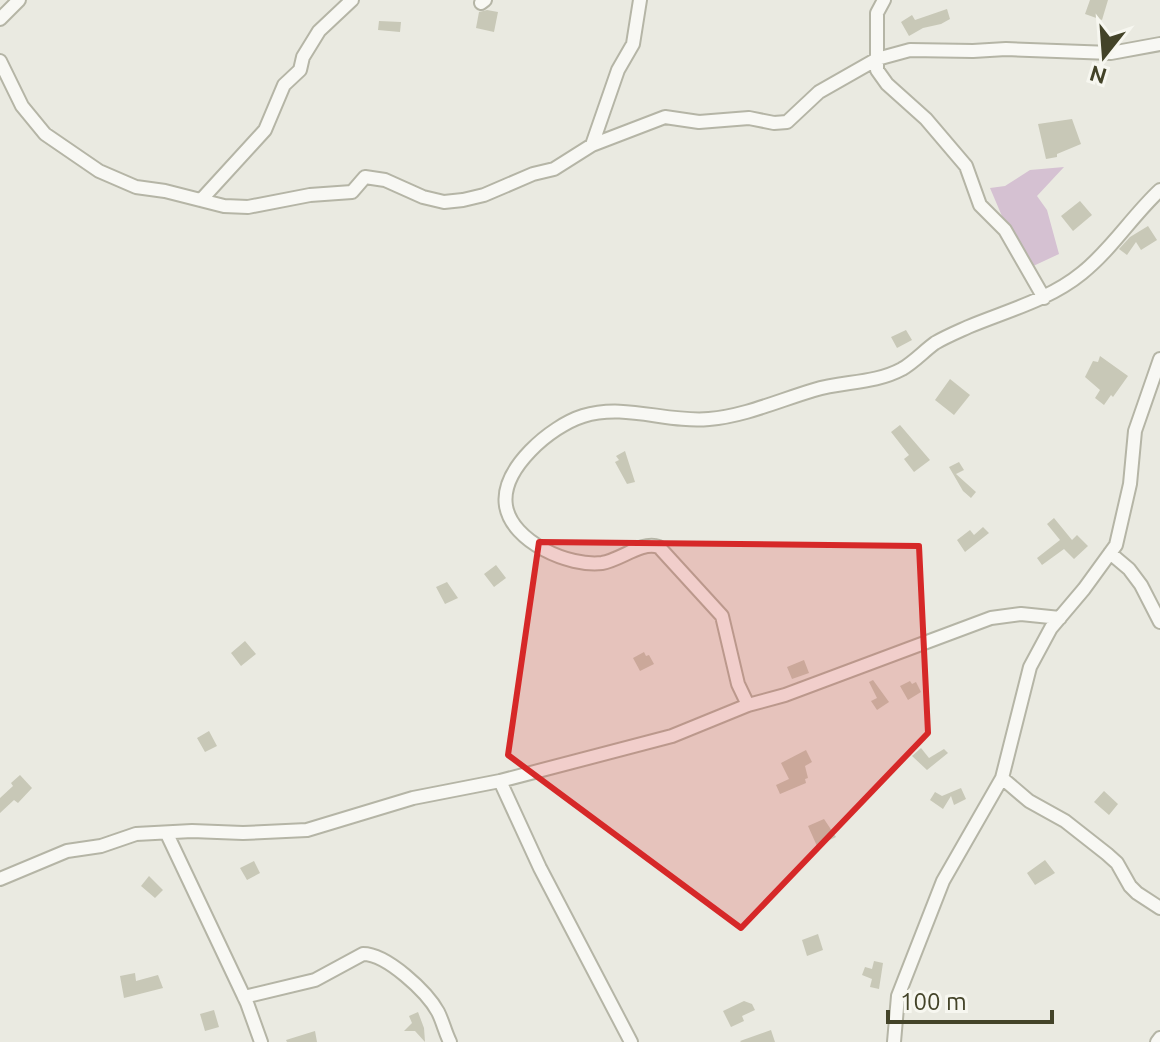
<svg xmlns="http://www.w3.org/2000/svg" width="1160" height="1042" font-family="Ubuntu,sans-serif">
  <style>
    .green { fill: #d5c1d2 }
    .building { fill: #c8c8b7 }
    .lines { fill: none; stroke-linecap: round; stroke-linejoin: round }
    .street-casing { stroke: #b5b5a6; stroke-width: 16 }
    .street { stroke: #f8f8f4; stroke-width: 12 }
    .marked { fill: #d62828; fill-opacity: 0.2; stroke: #d62828; stroke-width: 6; stroke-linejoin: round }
  </style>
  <rect width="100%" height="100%" fill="#eaeae1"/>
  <path class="green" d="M1064 167 1037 196 1047 210 1059 254 1029 268 1022 263 990 188 1005 186 1030 170Z"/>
  <path class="building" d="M1090 0H1108L1102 20 1085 14Z
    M947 9 950 19 941 24 923 28 909 36 901 22 912 15 915 20Z
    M487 10 498 12 494 32 476 28 479 12Z
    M379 21 401 22 400 32 378 30Z
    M1072 119 1081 144 1057 154V157L1046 159 1038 124Z
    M1080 201 1092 215 1073 231 1061 216Z
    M1148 226 1157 240 1141 250 1136 242 1127 255 1119 249 1130 237Z
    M906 330 912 340 897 348 891 337Z
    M1100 356 1128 376 1113 397 1111 395 1104 405 1095 398 1100 390 1085 377 1093 361 1098 362Z
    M950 379 970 395 954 415 935 400Z
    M900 425 930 460 914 472 904 459 909 455 891 432Z
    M625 451 635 482 627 484 615 462 619 460 616 456Z
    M959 462 964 470 956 474 976 492 971 498 963 491 949 467Z
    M1054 518 1072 540 1077 535 1088 546 1074 559 1064 549 1042 565 1037 558 1060 540 1047 524Z
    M983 527 989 533 965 552 957 540 970 530 974 535Z
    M496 565 506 578 494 587 484 574Z
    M447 582 458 598 445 604 436 587Z
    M245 641 256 654 241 666 231 653Z
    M644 652 646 656 649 655 654 664 640 671 633 658Z
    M804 660 809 673 792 679 787 667Z
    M873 680 889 702 877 710 871 701 877 698 869 682Z
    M910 681 912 684 916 682 921 692 908 700 900 686Z
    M209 731 217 746 205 752 197 738Z
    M921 748 929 758 944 749 948 753 927 770 912 756Z
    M806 750 812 762 805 766 808 778 805 779 806 783 780 794 776 785 789 779 781 763Z
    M20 775 32 788 18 803 14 800 0 813V798L13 786 11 783Z
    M961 788 966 799 954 805 951 796 943 809 930 800 935 792 942 796Z
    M1104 791 1118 804 1109 815 1094 802Z
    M824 819 836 837 817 846 808 826Z
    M1045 860 1055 873 1035 885 1027 873Z
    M254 861 260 873 247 880 240 868Z
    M149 876 163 890 155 898 141 886Z
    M818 934 823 950 807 956 802 940Z
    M874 961 883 963 879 989 870 987 872 979 862 975 865 967 872 969Z
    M135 973 136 981 158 975 163 988 124 998 120 976Z
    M744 1001 752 1004 755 1010 742 1016 744 1021 731 1027 723 1011Z
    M214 1010 219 1027 205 1031 200 1014Z
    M418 1012 424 1028 425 1042 415 1031H404L412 1023 409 1016Z
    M771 1030 775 1042H741L740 1041Z
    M315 1031 317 1042H287L286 1040Z"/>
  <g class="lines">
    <g class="street-casing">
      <path id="street" d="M481 3 485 0
        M0 19 19 0
        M0 61 22 106 45 134 99 171 136 187 165 191 224 206 248 207 310 195 352 192 365 177 385 180 423 197 444 202 463 200 484 195 533 174 554 169 592 145 665 117 699 122 749 118 774 123 787 122 819 92 877 59V13L884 0
        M592 145 618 70 633 44 640 0
        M201 200 265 130 284 85 300 70 303 57 319 31 352 0
        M1044 298 1005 230 980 205 966 166 926 119 887 84 877 70V59L910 50 973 51 1006 49 1111 53 1160 44
        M1110 553 1129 569 1141 585 1160 622
        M748 705 738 684 722 616 659 547C641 541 621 560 602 563 569 567 512 542 506 506 500 469 551 426 583 416 625 403 667 423 709 419 745 416 780 400 814 390 843 381 874 384 902 369 914 362 924 351 935 343 945 337 957 332 968 327 1006 311 1049 300 1082 273 1112 249 1132 216 1160 190
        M1002 778 1029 801 1065 821 1107 854 1117 863 1130 886 1137 893 1160 908
        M500 781 540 868 631 1042
        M167 834 247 1003 261 1042
        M0 879 67 851 101 846 136 834 192 831 243 833 307 830 413 798 500 781 672 736 748 705 785 695 991 618 1021 614 1060 618
        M244 997 315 980 363 954C387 954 427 992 438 1012 443 1022 445 1032 450 1042
        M894 1042 898 996 943 881 1002 778 1030 667 1051 628 1084 589 1116 545 1130 484 1135 431 1160 359
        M1157 1042 1160 1038"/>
    </g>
    <use href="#street" class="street"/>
  </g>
  <path class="marked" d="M539 542 919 546 928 733 741 928 508 755Z"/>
  <g transform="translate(1104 56) rotate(197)" stroke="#f7f7f0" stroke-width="6" paint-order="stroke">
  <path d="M0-6L14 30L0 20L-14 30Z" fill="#434328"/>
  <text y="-12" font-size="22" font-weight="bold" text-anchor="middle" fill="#434328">N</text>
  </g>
  <path d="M888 1010v12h164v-12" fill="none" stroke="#434328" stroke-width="4"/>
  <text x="900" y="1010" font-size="24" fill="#434328" stroke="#f7f7f0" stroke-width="6" paint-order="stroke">100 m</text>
</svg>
